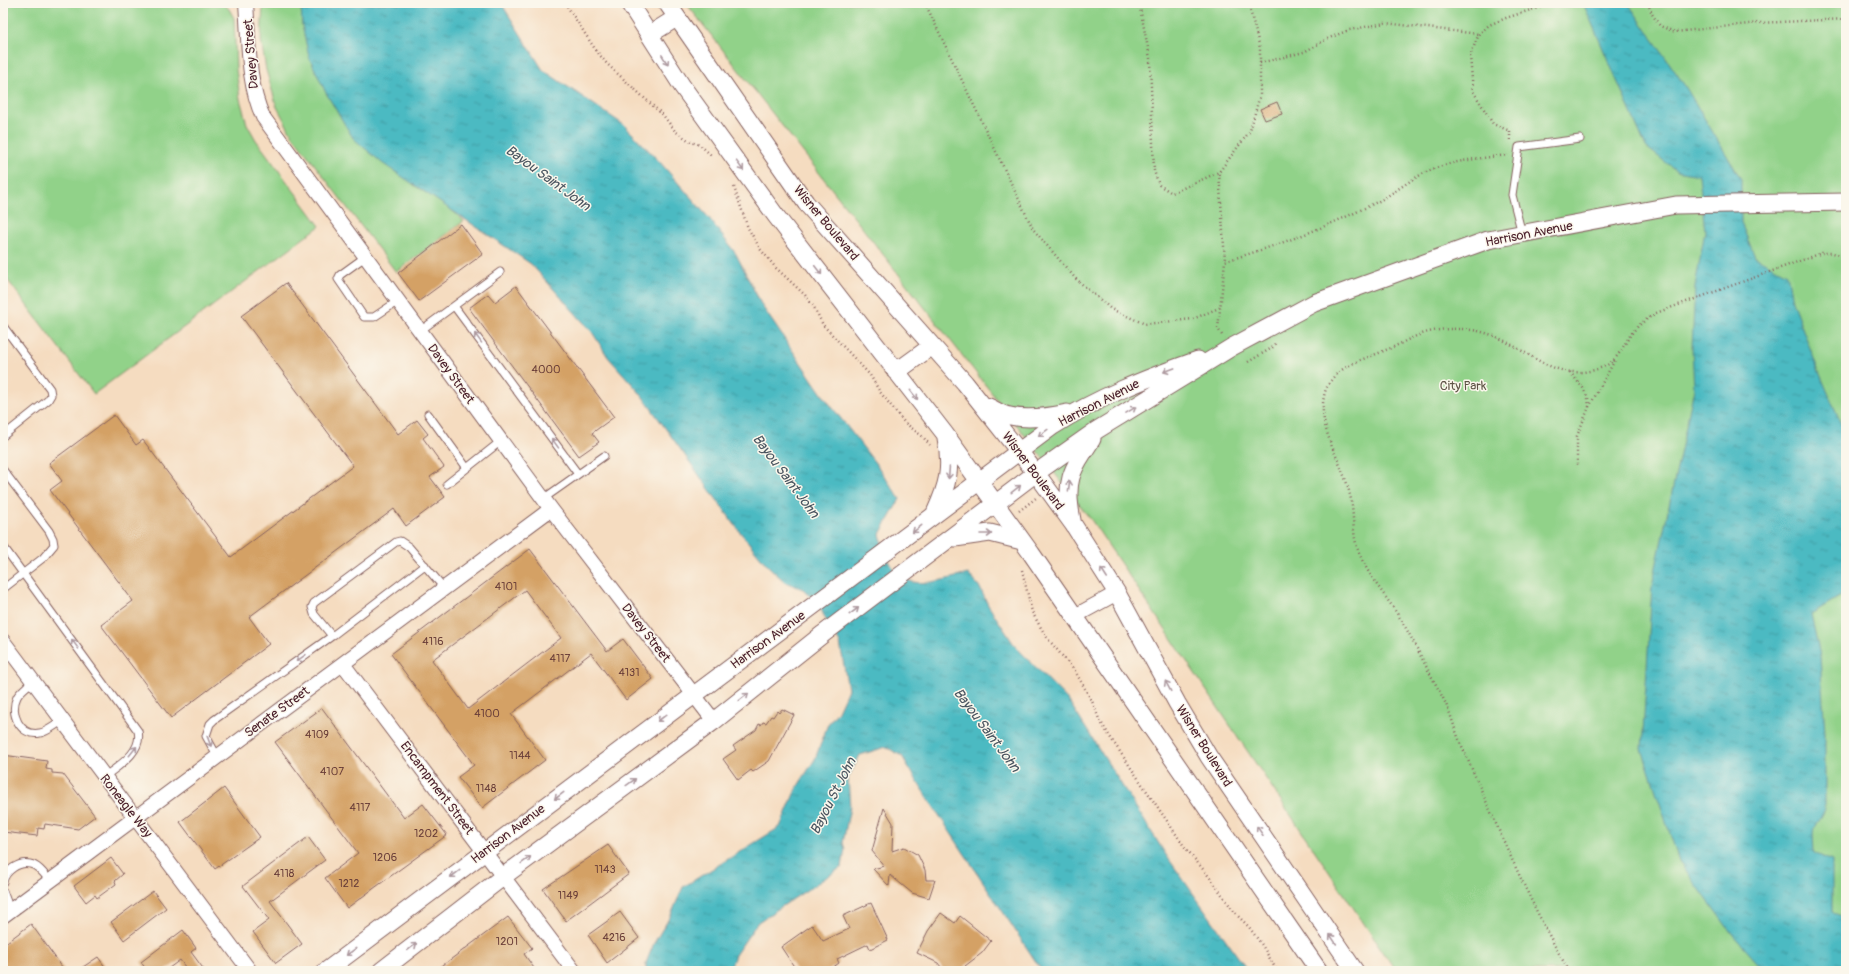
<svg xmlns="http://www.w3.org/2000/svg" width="1849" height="974" font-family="Pangolin,sans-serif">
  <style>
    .green { fill: #91d289; stroke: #6e785a }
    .water { fill: url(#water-ripples); stroke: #4a6c76 }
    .building { fill: #d4a165; fill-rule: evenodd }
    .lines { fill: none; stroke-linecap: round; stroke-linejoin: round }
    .service-casing { stroke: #86615f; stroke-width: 9 }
    .minor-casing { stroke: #86615f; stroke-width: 16 }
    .tertiary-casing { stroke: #86615f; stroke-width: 19 }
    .path { stroke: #86615f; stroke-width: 2.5; stroke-dasharray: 1 3; stroke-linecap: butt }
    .service { stroke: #fff; stroke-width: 7 }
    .minor { stroke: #fff; stroke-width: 14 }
    .tertiary { stroke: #fff; stroke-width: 17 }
    .oneway { stroke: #ae9aa0 }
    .labels { text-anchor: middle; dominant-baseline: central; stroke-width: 3; stroke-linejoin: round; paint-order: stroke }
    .number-label { font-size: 11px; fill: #6c403a }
    .street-label { font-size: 13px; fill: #4a1f2b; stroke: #fbf7ec }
    .park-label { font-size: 13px; fill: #5f5547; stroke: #fbf7ec }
    .water-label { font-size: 14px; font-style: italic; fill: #4a5560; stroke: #fbf7ec }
  </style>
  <defs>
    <pattern id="water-ripples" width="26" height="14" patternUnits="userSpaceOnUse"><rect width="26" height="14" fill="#4bbac2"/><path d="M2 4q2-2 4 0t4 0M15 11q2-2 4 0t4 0" fill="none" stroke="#40979e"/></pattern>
  </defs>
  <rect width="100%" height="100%" fill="#fbf7ec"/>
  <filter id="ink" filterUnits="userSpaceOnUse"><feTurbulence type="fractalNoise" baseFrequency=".025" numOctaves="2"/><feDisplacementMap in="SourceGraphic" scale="8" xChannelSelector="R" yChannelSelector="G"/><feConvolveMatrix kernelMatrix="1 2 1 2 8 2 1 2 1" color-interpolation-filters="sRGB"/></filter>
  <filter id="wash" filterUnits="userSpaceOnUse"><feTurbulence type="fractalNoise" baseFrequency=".012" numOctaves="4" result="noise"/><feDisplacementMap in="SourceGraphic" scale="16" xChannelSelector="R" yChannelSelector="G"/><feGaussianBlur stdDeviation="0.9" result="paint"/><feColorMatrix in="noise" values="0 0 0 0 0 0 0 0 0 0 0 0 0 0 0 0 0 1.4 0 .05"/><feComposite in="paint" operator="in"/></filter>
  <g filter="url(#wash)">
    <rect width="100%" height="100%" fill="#f5dcc0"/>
    <path class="green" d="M3 3H223L229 9 234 18 236 69 240 99 247 124 256 140 320 226 94 394 3 274Z
      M263 3H301L302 25 414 185 448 207 464 221 396 272 292 135 277 107 266 70 261 40Z
      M686 3H1846V971H1396L1092 521Z"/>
    <path class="water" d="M301 3H501L543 70 624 125 658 160 709 218 736 254 762 306 822 394 876 464 900 499 880 534C895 595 918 586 968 574L979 586 988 605 1015 646 1068 700 1168 858 1248 971H1042L923 791 902 756 886 747 860 755 848 778 850 807 843 843 845 849 842 867 758 922 735 955 729 971H646V963L654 943 671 915 683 887 780 827 796 789 815 759 828 724 838 711 848 689 840 643 825 618 818 603 803 589 785 582 766 564 740 532 640 393 608 357 592 332 531 264 382 163 353 138 326 93 309 57 302 25Z
      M1583 3H1628L1685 86 1741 179V223L1755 257 1787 274 1792 301 1819 372 1846 435V593L1811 614 1820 656 1825 733V809L1813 833 1814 853 1832 861V912L1846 920V971H1765L1733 935 1679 861 1642 749 1652 586 1694 389 1692 348 1695 286 1705 231 1699 175 1677 171 1646 147Z"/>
    <g id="blocks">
      <path class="building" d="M1277 102 1282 114 1265 120 1260 109Z
        M461 224 483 254 419 301 398 273Z
        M286 283 398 434 417 420 428 434 423 438 444 467 430 477 445 497 406 526 394 509 249 617 269 644 171 718 101 625 133 601 50 490 62 481 49 463 114 415 136 445 143 440 231 557 353 466 241 316Z
        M516 286 614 417 592 433 599 442 579 456 469 308 488 294 495 302Z
        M530 549 607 651 623 639 653 679 626 700 591 653 511 714 545 760 482 808 458 777 474 765 391 654ZM525 590 561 638 468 709 432 660Z
        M322 708 404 818 423 804 447 835 347 908 325 878 358 853 275 742Z
        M782 709 794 715 769 761 753 772 751 770 738 780 723 759 736 750 733 746 756 730 759 724 761 725 763 722 766 723 771 716 773 717 777 711 779 713Z
        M3 755 47 761 46 769 52 770V773L63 774 95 816 78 829 45 824 44 829 38 828 37 836 3 832Z
        M224 788 260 837 215 869 180 822Z
        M884 808 893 823 892 851 904 847 918 855 925 870 926 880H935L929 898 912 893 890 875 889 886 873 869 884 866 872 851Z
        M308 837 325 860 270 901 302 944 276 963 253 932 269 920 243 886Z
        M608 845 629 874 566 921 543 889Z
        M111 858 123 874 115 881 116 884 97 898 95 895 86 902 74 886Z
        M153 891 166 908 124 940 111 922Z
        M871 903 888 940 870 949 868 944 837 959 839 963 828 971H797L781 947 812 925 823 941 849 929 843 916Z
        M620 912 639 938 607 963 588 935Z
        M941 913 955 923 960 916 991 941 982 953 965 966 968 971H944L938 963 917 953 928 931Z
        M508 917 532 948 524 954 536 971H435Z
        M31 924 65 971H3V945Z
        M183 930 196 948 191 952 205 971H188L180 960 165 971H147L141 962Z
        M98 957 108 971H77Z"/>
    </g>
  </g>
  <g filter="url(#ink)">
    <use href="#blocks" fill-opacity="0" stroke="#86615f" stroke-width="1"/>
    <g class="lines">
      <g class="service-casing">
        <path id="service" d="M1522 234 1512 195 1519 147 1580 139
          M365 257 340 275 338 279 364 317H374L398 301
          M454 306 578 474
          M3 326 50 389 51 395 48 400 3 436
          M420 331 500 272
          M428 414 467 468
          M3 470 49 531 53 539 54 545 43 558 3 589
          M447 484 501 441
          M543 499 604 456
          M3 546 138 731C143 752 118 766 104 777
          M332 636 314 614 312 607 314 603 396 542 400 541 409 547 444 588
          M32 681C28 686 20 691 17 697 9 713 20 737 40 733 47 732 55 725 62 721
          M217 756 206 736 210 724 214 720 332 636 425 565
          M3 882C5 871 19 861 30 864 38 865 45 875 50 881
          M3 891 10 910"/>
      </g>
      <g class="minor-casing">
        <path id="minor" d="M246 3C249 42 247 82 263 117L551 509 714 721
          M1075 616 1117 593
          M3 641 250 971
          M343 664 574 971
          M3 916 551 509"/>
      </g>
      <g class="tertiary-casing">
        <path id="tertiary" d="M629 3 682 86 776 216 945 434 1031 553 1319 971
          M667 3 806 203 965 383 1036 473 1073 524 1117 593 1177 703 1209 757 1355 971
          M649 35 676 18
          M896 372 932 346
          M986 406C994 409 1002 415 1010 416 1029 420 1048 417 1067 413
          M935 513C948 485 952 469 946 438
          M1072 520C1064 481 1071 471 1092 439
          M955 538 990 533 1022 541
          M326 971 1053 426C1098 397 1147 378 1198 360
          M381 971 504 876 714 721 823 634 1036 473 1097 430 1232 347 1314 303 1488 240 1676 205 1846 202"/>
      </g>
      <path class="path" d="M565 3 595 49 607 64 663 115 675 131 691 142 700 145 711 155
        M925 3 1033 229 1075 278 1111 309 1145 324 1193 319 1221 307
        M1139 3 1150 58 1154 171 1159 185 1172 193 1219 172
        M1250 3V10L1260 48V95L1250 131 1219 172 1225 261C1278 246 1332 225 1381 200 1398 190 1415 176 1433 169 1457 160 1483 158 1508 155
        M1648 3 1652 14 1660 26 1675 32 1758 23 1846 19
        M1546 5 1553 3
        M1260 63 1304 52 1327 39 1349 30 1385 23 1479 34
        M1510 140V131L1493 124 1473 91 1470 56 1479 34 1489 25 1506 18 1546 5V3
        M734 187 748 228 761 250 776 268 805 295 815 309 823 325 870 375 880 392 904 422 923 437 930 445
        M1222 335 1218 329 1225 261
        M1248 362 1272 348 1276 342
        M1570 372 1583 388 1588 398 1589 407 1577 436V467
        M1589 407 1615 360
        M1019 511 1036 498
        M1022 570 1032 612 1041 628 1048 639 1075 671 1092 701 1099 719 1112 740 1184 846 1211 879 1235 913 1249 927 1262 945 1277 971
        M1569 971C1527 899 1495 821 1461 744 1456 733 1453 722 1449 711 1443 697 1435 683 1428 670 1419 653 1411 636 1401 620 1388 598 1370 579 1360 555 1351 536 1355 515 1350 495 1343 461 1315 428 1325 392 1334 365 1364 360 1386 350 1397 346 1408 339 1419 335 1440 327 1468 327 1489 334 1528 348 1556 386 1603 367 1618 361 1623 345 1632 333 1639 324 1647 319 1656 313L1822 253H1833L1846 257"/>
      <use href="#service" class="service"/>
      <use href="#minor" class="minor"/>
      <use href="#tertiary" class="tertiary"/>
    </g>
    <defs><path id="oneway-shaft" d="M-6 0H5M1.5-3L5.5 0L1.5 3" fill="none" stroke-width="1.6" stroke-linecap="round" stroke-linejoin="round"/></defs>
    <g class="oneway">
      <use href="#oneway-shaft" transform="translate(665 60) rotate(58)"/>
      <use href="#oneway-shaft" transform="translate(740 166) rotate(54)"/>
      <use href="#oneway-shaft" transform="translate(818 270) rotate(52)"/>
      <use href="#oneway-shaft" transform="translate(478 338) rotate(-126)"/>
      <use href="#oneway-shaft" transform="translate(1169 370) rotate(160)"/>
      <use href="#oneway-shaft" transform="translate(914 395) rotate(52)"/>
      <use href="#oneway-shaft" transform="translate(1131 410) rotate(-32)"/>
      <use href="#oneway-shaft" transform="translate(1043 433) rotate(144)"/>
      <use href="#oneway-shaft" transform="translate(555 443) rotate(-126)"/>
      <use href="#oneway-shaft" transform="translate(949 473) rotate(94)"/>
      <use href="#oneway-shaft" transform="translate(1069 486) rotate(-83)"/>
      <use href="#oneway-shaft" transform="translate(1016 489) rotate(-38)"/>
      <use href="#oneway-shaft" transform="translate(917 529) rotate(142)"/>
      <use href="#oneway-shaft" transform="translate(986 534)"/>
      <use href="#oneway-shaft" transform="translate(1104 573) rotate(-123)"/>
      <use href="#oneway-shaft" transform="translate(854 611) rotate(-37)"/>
      <use href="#oneway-shaft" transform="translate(75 644) rotate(-126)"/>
      <use href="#oneway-shaft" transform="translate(301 658) rotate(145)"/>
      <use href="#oneway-shaft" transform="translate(1168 686) rotate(-118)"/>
      <use href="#oneway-shaft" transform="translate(744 697) rotate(-38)"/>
      <use href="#oneway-shaft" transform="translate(662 718) rotate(143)"/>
      <use href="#oneway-shaft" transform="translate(209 741) rotate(69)"/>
      <use href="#oneway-shaft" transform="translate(133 751) rotate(-51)"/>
      <use href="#oneway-shaft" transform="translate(631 782) rotate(-36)"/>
      <use href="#oneway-shaft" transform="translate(559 796) rotate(143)"/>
      <use href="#oneway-shaft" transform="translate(1260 831) rotate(-124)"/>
      <use href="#oneway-shaft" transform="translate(526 860) rotate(-36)"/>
      <use href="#oneway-shaft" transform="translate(455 874) rotate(143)"/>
      <use href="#oneway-shaft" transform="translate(1333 939) rotate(-124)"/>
      <use href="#oneway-shaft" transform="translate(412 947) rotate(-38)"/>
      <use href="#oneway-shaft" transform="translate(351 952) rotate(143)"/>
    </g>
  </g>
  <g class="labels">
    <g class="number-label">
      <text x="546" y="369">4000</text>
      <text x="506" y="586">4101</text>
      <text x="433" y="641">4116</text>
      <text x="560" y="658">4117</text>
      <text x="629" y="672">4131</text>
      <text x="487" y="713">4100</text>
      <text x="317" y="734">4109</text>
      <text x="520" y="755">1144</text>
      <text x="332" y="771">4107</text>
      <text x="486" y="788">1148</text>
      <text x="360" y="807">4117</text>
      <text x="426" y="833">1202</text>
      <text x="385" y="857">1206</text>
      <text x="605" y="869">1143</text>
      <text x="284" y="873">4118</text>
      <text x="349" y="883">1212</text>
      <text x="568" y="895">1149</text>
      <text x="614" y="937">4216</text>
      <text x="507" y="941">1201</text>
    </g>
    <g class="street-label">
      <text transform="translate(251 54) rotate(-95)">Davey Street</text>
      <text transform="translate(826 223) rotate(50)">Wisner Boulevard</text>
      <text transform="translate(1529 234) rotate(-11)">Harrison Avenue</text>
      <text transform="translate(451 374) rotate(54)">Davey Street</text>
      <text transform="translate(1099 403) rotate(-27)">Harrison Avenue</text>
      <text transform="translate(1033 471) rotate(53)">Wisner Boulevard</text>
      <text transform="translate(646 633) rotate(52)">Davey Street</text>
      <text transform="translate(768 640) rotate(-36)">Harrison Avenue</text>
      <text transform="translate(277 712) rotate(-36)">Senate Street</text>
      <text transform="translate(1204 746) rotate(58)">Wisner Boulevard</text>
      <text transform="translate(437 788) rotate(53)">Encampment Street</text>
      <text transform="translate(126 806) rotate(52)">Roneagle Way</text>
      <text transform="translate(508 834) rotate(-37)">Harrison Avenue</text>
    </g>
    <g class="park-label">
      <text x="1463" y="386">City Park</text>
    </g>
    <g class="water-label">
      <text transform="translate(548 178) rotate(36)">Bayou Saint John</text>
      <text transform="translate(786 476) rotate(53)">Bayou Saint John</text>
      <text transform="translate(987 730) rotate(53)">Bayou Saint John</text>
      <text transform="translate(833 796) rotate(-63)">Bayou St John</text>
    </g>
  </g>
  <rect width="1849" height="974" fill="none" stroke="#fbf7ec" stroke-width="16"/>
</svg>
